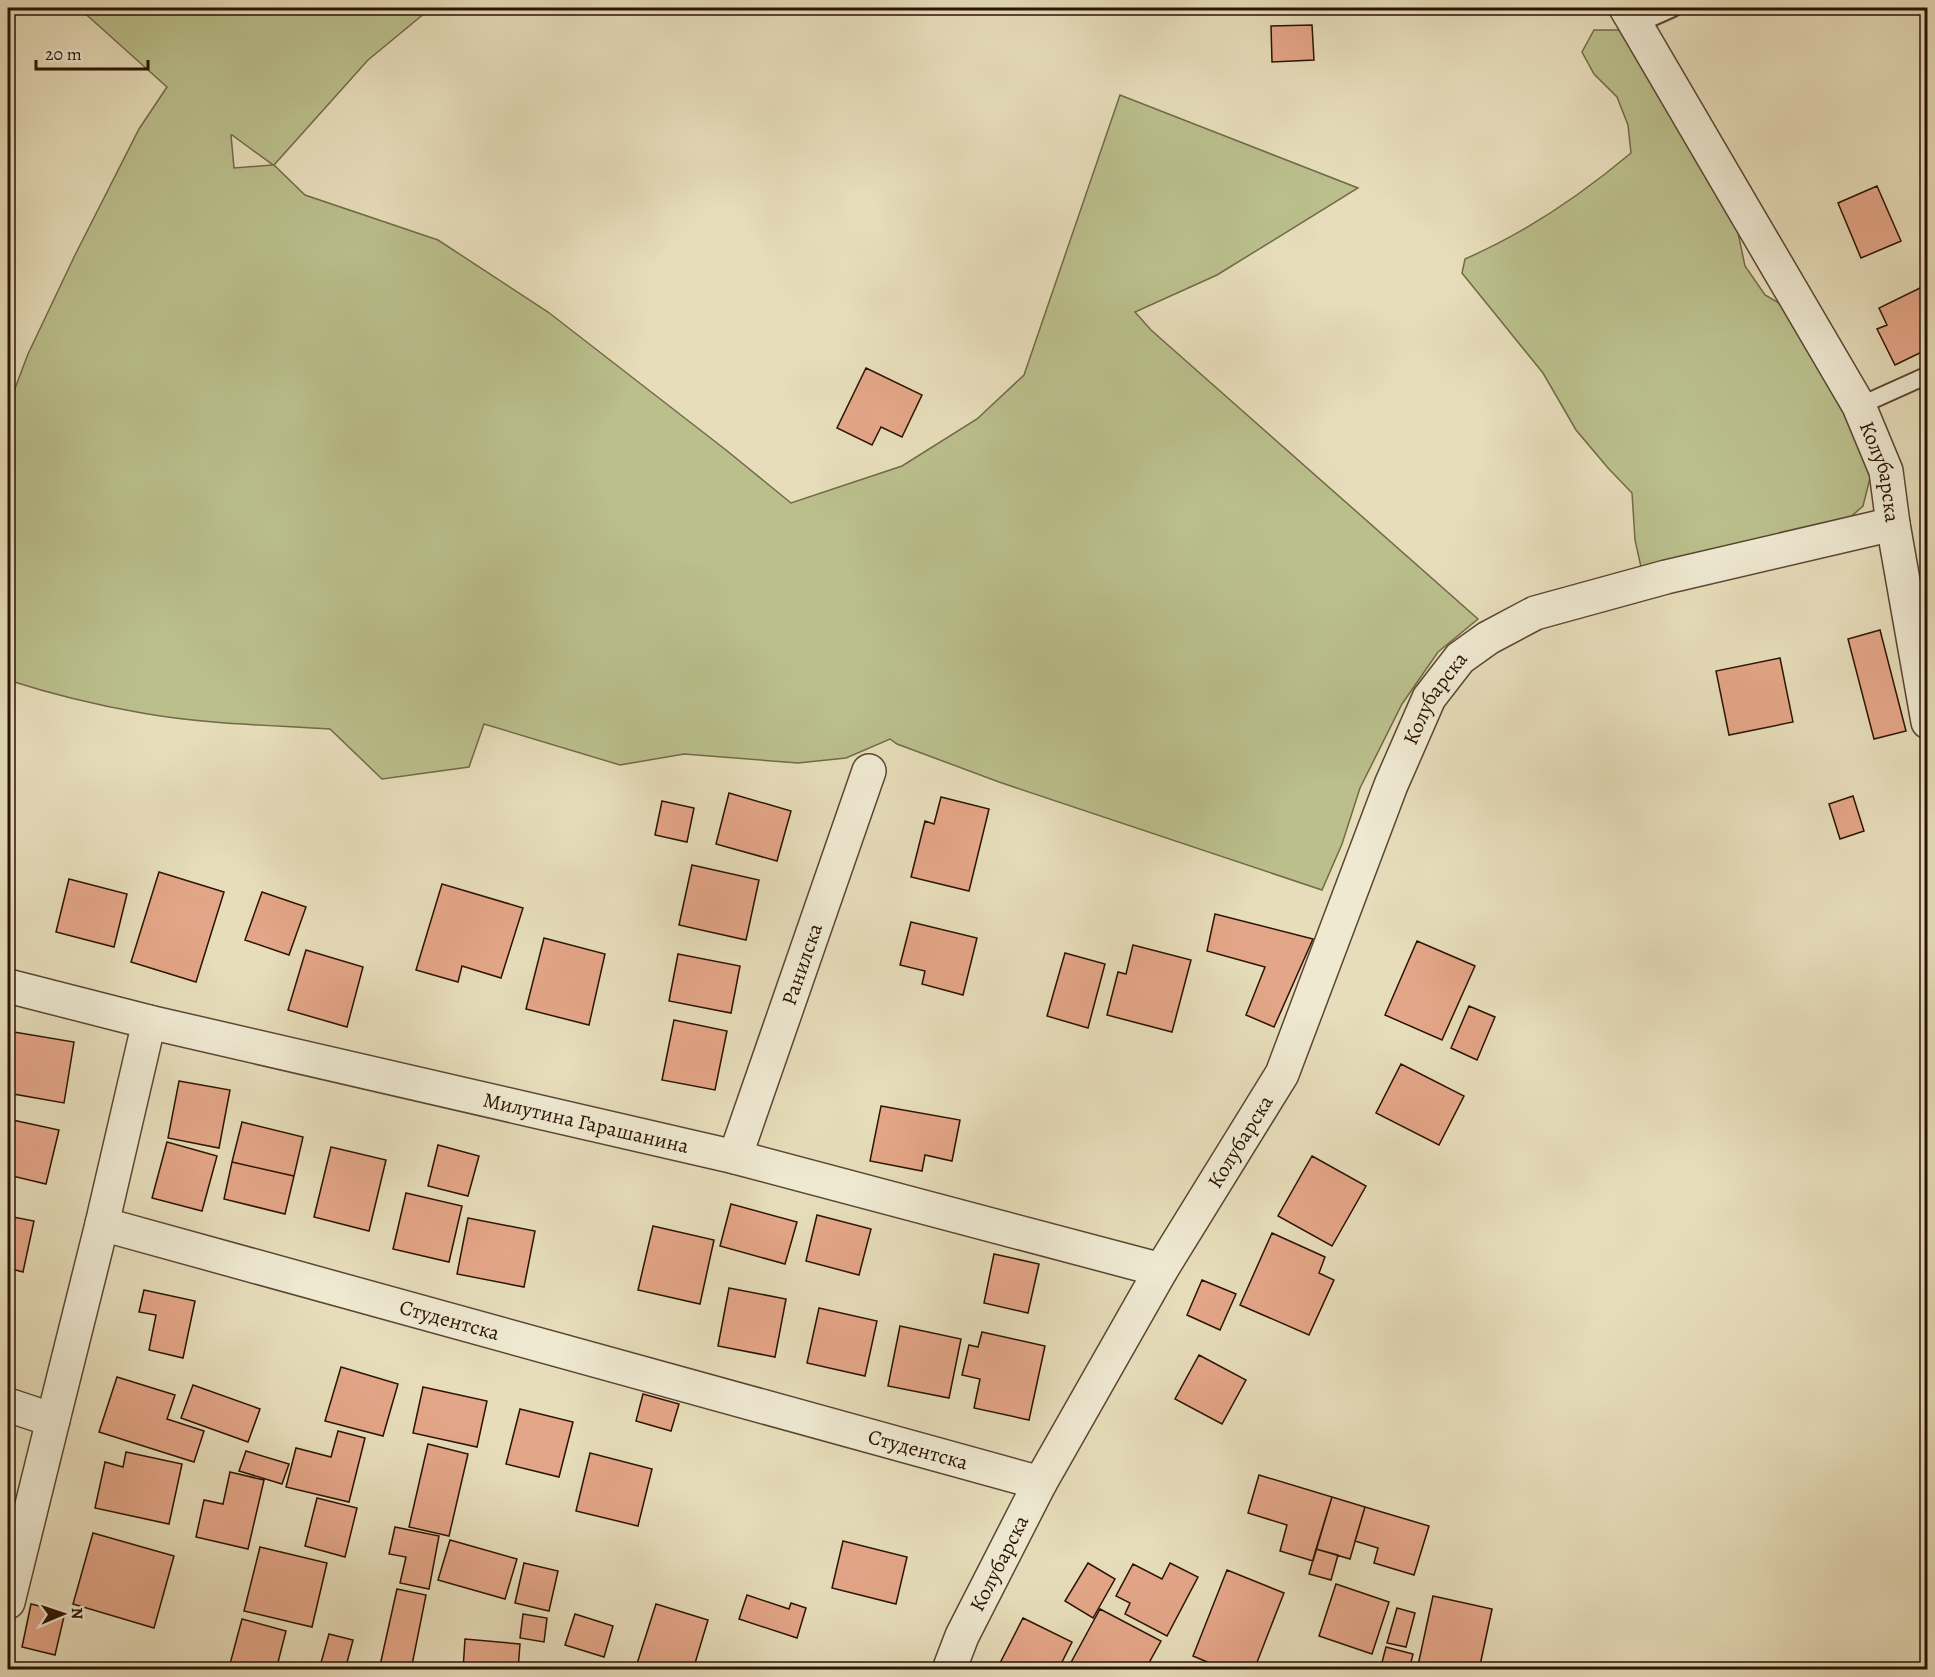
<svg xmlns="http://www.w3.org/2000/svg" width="1935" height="1677" font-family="Alegreya,serif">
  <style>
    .green { fill: #babf8c; stroke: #726948; stroke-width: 1.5; fill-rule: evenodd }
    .building { fill: #e4a688; stroke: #2b1303; stroke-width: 1.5 }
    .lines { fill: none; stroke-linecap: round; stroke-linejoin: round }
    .lane-casing { stroke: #5a4631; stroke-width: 20 }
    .street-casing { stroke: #5a4631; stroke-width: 36 }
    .lane { stroke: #efe9d2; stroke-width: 16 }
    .street { stroke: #efe9d2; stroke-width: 33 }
    .labels { text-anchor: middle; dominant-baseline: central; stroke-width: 4.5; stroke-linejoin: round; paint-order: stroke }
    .street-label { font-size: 21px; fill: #2b1303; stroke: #efe9d2 }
  </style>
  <rect width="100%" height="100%" fill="#e7ddba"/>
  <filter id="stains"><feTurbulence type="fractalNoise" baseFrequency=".00333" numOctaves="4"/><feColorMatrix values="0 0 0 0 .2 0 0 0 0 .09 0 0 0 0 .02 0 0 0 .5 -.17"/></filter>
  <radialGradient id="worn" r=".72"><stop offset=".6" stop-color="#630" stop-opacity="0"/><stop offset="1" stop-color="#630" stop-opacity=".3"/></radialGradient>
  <path class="green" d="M79 8H431L368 60 274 165 305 195 438 240 548 312 726 450 791 503 902 466 977 419 1024 375 1120 95 1358 188 1217 275 1135 312 1151 330 1478 619 1438 652 1402 704 1360 788 1342 844 1322 890 999 782 897 744 890 739 846 758 798 763 684 754 620 765 484 724 469 767 382 779 330 729C267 725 203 724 142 713 96 705 51 694 8 680V407L28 354 75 255 139 129 167 87ZM231 135H232L273 165 234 168Z
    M1594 30H1620L1737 228 1745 266 1765 295 1786 307 1873 466 1863 506 1846 521 1641 567 1635 540 1632 493 1608 468 1576 430 1543 373 1462 273 1465 259C1525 233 1581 195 1631 153L1628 125 1617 97 1594 74 1582 52Z"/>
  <path class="building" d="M1312 25 1314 60 1272 62 1271 26Z
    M1877 186 1901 241 1861 258 1838 203Z
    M1922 287 1928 298V349L1895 365 1877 329 1887 325 1879 308Z
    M866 368 922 395 902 437 881 427 872 445 837 428Z
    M1880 630 1906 731 1874 739 1848 639Z
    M1780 658 1793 722 1729 735 1716 671Z
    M729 793 791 811 777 861 716 844Z
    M1853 796 1864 831 1840 839 1829 804Z
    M941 797 989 809 969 891 911 877 925 821 934 824Z
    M662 801 694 808 687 842 655 835Z
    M692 865 759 880 746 940 679 925Z
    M159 872 224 892 196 982 131 962Z
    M69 879 127 894 114 947 56 932Z
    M442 884 523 908 501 978 462 966 458 982 416 970Z
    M262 892 306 907 289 955 245 940Z
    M1215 914 1313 939 1274 1027 1246 1015 1265 967 1207 951Z
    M911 922 977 938 963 995 922 984 925 971 900 965Z
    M544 938 605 954 589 1025 526 1009Z
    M1417 941 1475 966 1442 1040 1385 1015Z
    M1133 945 1191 960 1172 1032 1107 1015 1118 972 1126 974Z
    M306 950 363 967 347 1027 288 1010Z
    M1065 953 1105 964 1088 1028 1047 1016Z
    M678 954 740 966 731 1013 669 1001Z
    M1469 1006 1495 1017 1477 1060 1451 1048Z
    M674 1020 727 1031 715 1090 662 1080Z
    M8 1031 74 1042 64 1103 8 1093Z
    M1401 1064 1464 1096 1439 1145 1376 1113Z
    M179 1081 230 1090 219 1148 168 1138Z
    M881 1106 960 1120 952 1161 925 1155 922 1171 870 1161Z
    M8 1119 59 1130 46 1184 8 1175Z
    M242 1122 303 1137 294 1176 232 1162Z
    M167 1142 217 1156 202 1211 152 1198Z
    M438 1145 479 1156 468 1196 428 1186Z
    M331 1147 386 1160 369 1231 314 1217Z
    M1312 1156 1366 1186 1332 1246 1278 1216Z
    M232 1162 294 1176 285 1214 224 1199Z
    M406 1193 462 1206 449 1262 393 1249Z
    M731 1204 797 1222 785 1264 720 1246Z
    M817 1215 871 1229 859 1275 806 1261Z
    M8 1216 34 1221 23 1272 8 1268Z
    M468 1218 535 1231 524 1287 457 1274Z
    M653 1226 714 1240 700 1304 638 1290Z
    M1272 1233 1325 1257 1319 1273 1334 1280 1309 1335 1240 1305Z
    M994 1254 1039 1264 1028 1313 984 1303Z
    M1202 1280 1236 1294 1220 1330 1187 1315Z
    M729 1288 786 1299 775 1357 718 1346Z
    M144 1290 195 1301 183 1358 149 1350 156 1315 139 1312Z
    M8 1306 14 1308 8 1331Z
    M819 1308 877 1321 865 1376 807 1363Z
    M900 1326 961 1339 949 1398 888 1386Z
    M982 1332 1045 1346 1029 1420 974 1408 980 1379 962 1375 969 1345 978 1347Z
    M1199 1355 1246 1380 1222 1424 1175 1399Z
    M341 1367 398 1384 383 1436 325 1421Z
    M117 1377 175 1395 167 1419 204 1431 194 1462 99 1432Z
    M193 1385 260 1409 248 1442 181 1418Z
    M423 1387 487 1401 477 1447 413 1433Z
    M643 1394 679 1404 671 1431 636 1421Z
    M520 1409 573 1422 559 1477 506 1464Z
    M338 1431 365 1438 349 1502 286 1487 296 1448 331 1457Z
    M428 1444 468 1454 449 1536 409 1527Z
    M246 1451 289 1464 282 1484 239 1471Z
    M126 1452 182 1464 169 1524 95 1508 105 1462 123 1467Z
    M590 1453 652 1469 638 1526 576 1511Z
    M230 1472 264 1480 248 1549 196 1537 204 1500 223 1504Z
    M1259 1475 1332 1497 1313 1561 1280 1551 1287 1525 1248 1513Z
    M1332 1497 1365 1507 1350 1559 1316 1549Z
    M317 1498 357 1508 345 1557 305 1546Z
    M1365 1507 1429 1526 1414 1575 1374 1563 1378 1548 1355 1541Z
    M395 1527 439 1536 429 1589 400 1583 406 1557 389 1554Z
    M93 1533 174 1556 154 1628 73 1604Z
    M450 1540 517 1559 505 1599 438 1580Z
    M843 1541 907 1557 896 1604 832 1588Z
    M260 1547 327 1563 312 1627 244 1611Z
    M1316 1549 1338 1555 1331 1580 1309 1574Z
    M524 1563 558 1571 549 1611 515 1603Z
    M1088 1563 1115 1579 1093 1618 1065 1601Z
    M1170 1563 1198 1577 1167 1636 1125 1614 1130 1603 1116 1596 1133 1564 1162 1579Z
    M1227 1570 1284 1593 1254 1670H1226L1193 1656Z
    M1336 1584 1389 1602 1372 1654 1319 1636Z
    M397 1589 426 1595 411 1670H379Z
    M747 1595 789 1609 791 1603 806 1608 797 1638 739 1619Z
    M1433 1596 1492 1609 1479 1670 1452 1664 1451 1670H1417Z
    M31 1604 65 1612 55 1655 22 1647Z
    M656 1604 708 1620 693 1670H635Z
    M1397 1608 1415 1613 1406 1647 1387 1643Z
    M1100 1609 1161 1641 1145 1670 1068 1668Z
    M523 1614 547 1618 544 1642 520 1638Z
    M575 1614 613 1626 604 1657 565 1645Z
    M1023 1618 1072 1642 1058 1670H1003L998 1667Z
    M242 1619 286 1631 276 1670H251L230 1664Z
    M329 1634 353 1640 345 1670H319Z
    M465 1639 520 1644 518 1670H463Z
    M1386 1647 1413 1654 1409 1670H1380Z
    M16 1665 70 1666V1670H16Z"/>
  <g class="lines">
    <g class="lane-casing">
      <path id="lane" d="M1635 25 1673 8
        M1859 406 1928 375"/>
    </g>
    <g class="street-casing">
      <g id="street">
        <path id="s1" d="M1626 8 1859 406 1886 471 1893 524 1928 722"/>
        <path id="s2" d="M8 986 149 1022 735 1157 1161 1270"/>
        <path id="s3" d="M735 1157 869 771"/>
        <path d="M102 1224 149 1022"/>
        <path id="s4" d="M8 1405 53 1420 102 1224 1040 1483"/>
        <path d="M8 1602 53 1420"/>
        <path id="s5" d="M949 1670 962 1636 1040 1483 1161 1270 1282 1074 1391 785 1429 698 1460 658 1488 638 1535 613 1666 577 1893 524"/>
      </g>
    </g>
    <use href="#lane" class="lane"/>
    <use href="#street" class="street"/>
  </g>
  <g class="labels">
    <g class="street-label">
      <text stroke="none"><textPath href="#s1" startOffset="531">Колубарска</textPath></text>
      <text stroke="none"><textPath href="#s5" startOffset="1090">Колубарска</textPath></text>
      <text stroke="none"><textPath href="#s3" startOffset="204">Ранилска</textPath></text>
      <text stroke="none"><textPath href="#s2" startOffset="594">Милутина Гарашанина</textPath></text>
      <text stroke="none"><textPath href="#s5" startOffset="604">Колубарска</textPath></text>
      <text stroke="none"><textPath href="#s4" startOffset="610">Студентска</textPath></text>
      <text stroke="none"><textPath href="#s4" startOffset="1096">Студентска</textPath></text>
      <text stroke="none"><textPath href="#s5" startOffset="118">Колубарска</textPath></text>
    </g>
  </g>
  <rect width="1935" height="1677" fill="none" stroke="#e7ddba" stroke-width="30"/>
  <rect x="9" y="9" width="1917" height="1659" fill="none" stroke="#2b1303" stroke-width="3"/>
  <rect x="15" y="15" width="1905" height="1647" fill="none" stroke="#2b1303" stroke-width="1.5"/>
  <g transform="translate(63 1614) rotate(88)" stroke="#efe9d2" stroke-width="4.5" paint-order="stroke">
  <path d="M0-4.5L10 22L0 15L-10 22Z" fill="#2b1303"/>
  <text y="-9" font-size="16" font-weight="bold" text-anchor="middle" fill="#2b1303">N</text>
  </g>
  <path d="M36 60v9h112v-9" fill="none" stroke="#2b1303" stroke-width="3"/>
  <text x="45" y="60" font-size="18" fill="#2b1303" stroke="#efe9d2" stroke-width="4.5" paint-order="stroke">20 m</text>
  <rect width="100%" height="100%" filter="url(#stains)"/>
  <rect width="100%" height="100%" fill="url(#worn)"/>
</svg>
